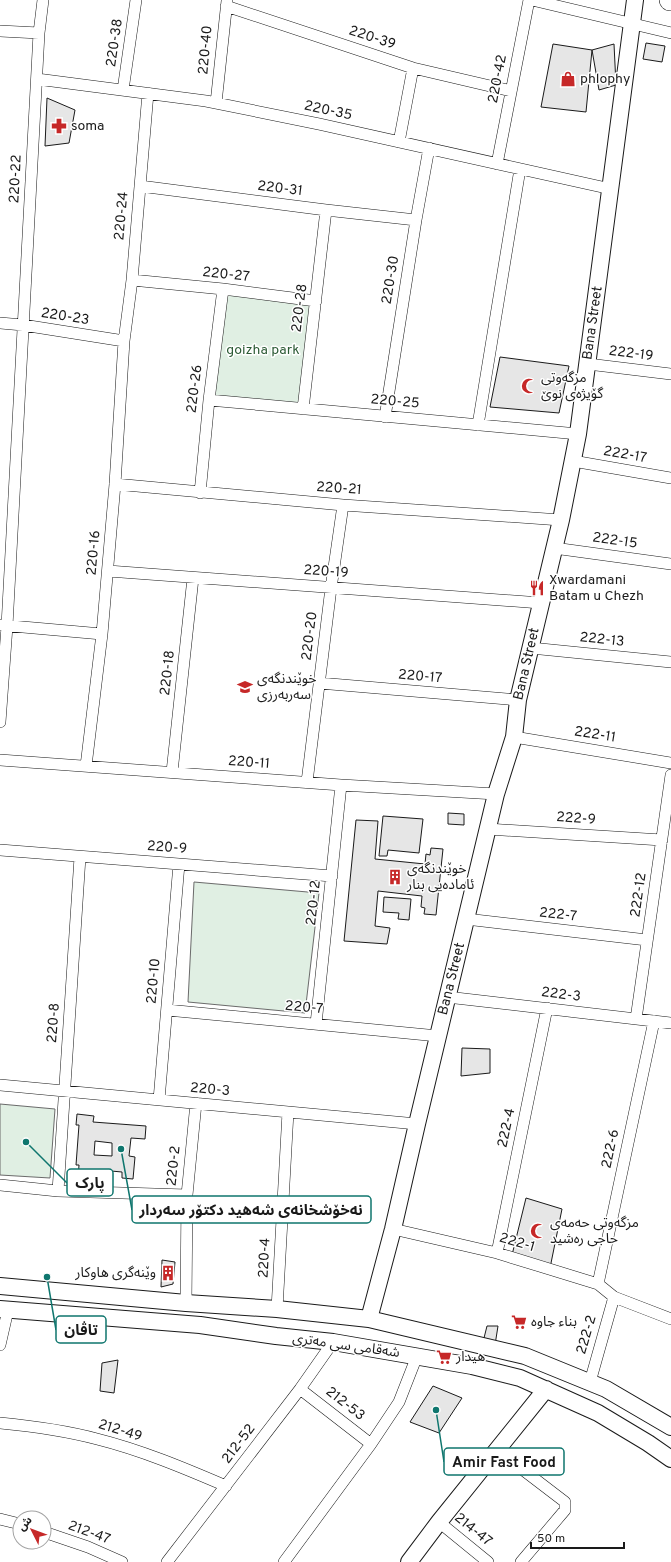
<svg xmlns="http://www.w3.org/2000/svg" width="671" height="1562" font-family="Overpass,'Noto Sans Arabic',sans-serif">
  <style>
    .green { fill: #e0efe3; stroke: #6a6a6a }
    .building { fill: #e6e6e6; stroke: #1a1a1a; fill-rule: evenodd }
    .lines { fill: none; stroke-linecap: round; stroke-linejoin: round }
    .street-casing { stroke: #1a1a1a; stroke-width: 12 }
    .secondary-casing { stroke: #1a1a1a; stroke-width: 18 }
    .highway-casing { stroke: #1a1a1a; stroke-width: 22 }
    .street { stroke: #fff; stroke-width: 11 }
    .secondary { stroke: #fff; stroke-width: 16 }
    .highway { stroke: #fff; stroke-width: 21 }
    .labels { text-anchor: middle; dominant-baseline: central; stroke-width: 3; stroke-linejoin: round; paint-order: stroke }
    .street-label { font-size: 14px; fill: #1a1a1a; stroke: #fff }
    .poi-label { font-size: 14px; fill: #1a1a1a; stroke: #fff; text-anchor: start }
    .park-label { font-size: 14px; fill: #2b5a34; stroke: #fff }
    .leader { fill: none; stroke: #0f766e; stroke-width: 1.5 }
    .callout-dot { fill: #0f766e; stroke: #fff; stroke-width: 1.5 }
    .callout { fill: #fff; stroke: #0f766e; stroke-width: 1.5 }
    .callout-label { font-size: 15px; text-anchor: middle; font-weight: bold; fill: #1a1a1a }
  </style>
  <rect width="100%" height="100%" fill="#fff"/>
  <path class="green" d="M223 289 316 301 303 409 209 400Z
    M194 882 319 893 305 1013 188 1002Z
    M0 1104 55 1109 50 1178 0 1175Z"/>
  <path class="building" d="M646 43 665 46 662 62 643 59Z
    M553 44 592 50 586 112 541 107Z
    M614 44 616 85 599 90 592 50Z
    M47 98 75 110 69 143 45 146Z
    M500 357 569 366 559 413 490 407Z
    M448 813 464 814V825L448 824Z
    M383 816 423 819 419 853 388 850 387 856H379Z
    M356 820 378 821 375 859 425 864 426 854 430 855 431 848 443 849 436 915 424 914 425 908 421 907 422 896 378 891 375 926 390 928 387 944 344 941Z
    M384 897 411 899 409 920 398 919 399 913 383 912Z
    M462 1048 490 1049V1073L461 1076Z
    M77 1114 94 1116 93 1122 146 1126 145 1139 131 1138 129 1156 135 1157 133 1179 122 1178V1172L100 1170V1177L90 1176V1180L78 1179 79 1165H76L79 1125H76ZM95 1141 112 1143V1156L94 1155Z
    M526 1198 562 1209 550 1268 512 1255Z
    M162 1260 175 1262 173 1284 161 1287Z
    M487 1326H498L495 1345 483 1342Z
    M118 1360 114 1393 100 1391 102 1363Z
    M433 1386 462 1398 439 1433 410 1422Z"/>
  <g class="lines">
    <g class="street-casing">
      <path id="street" d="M532 0 671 33
        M226 6 413 68 511 91
        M0 31 39 33
        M37 79 206 101 319 124 611 189
        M123 90 136 0
        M216 103 227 1
        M399 142 413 68
        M497 164 529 0
        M140 186 326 210 416 220
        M132 280 223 289 316 301
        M0 323 23 325 124 341
        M588 364 671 374
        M209 400 578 434
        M303 409 326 210
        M385 417 416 220 429 148
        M478 425 520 169
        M573 461 671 478
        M115 484 343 505 561 520
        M200 493 209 400 223 289
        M554 548 671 564
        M108 571 541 603
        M0 625 102 634
        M531 648 671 662
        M319 683 518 700
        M0 722 7 626 39 33 43 0
        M514 737 671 763
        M0 760 341 785 496 794
        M86 766 102 634 115 484 124 341 132 280 148 93
        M172 772 193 578
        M307 782 331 588 343 505
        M488 829 662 840
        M0 850 332 876
        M466 919 647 940
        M447 997 671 1023
        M167 1010 438 1036
        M636 1019 671 775
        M316 1024 341 785
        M0 1085 417 1124
        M159 1100 179 864
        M0 1185 58 1191 187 1195
        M58 1191 80 857
        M393 1229 497 1253 598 1284 614 1297 671 1319
        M497 1253 547 1008
        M598 1284 654 1021
        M186 1303 187 1195 196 1103
        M277 1309 288 1112
        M0 1345 8 1310
        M590 1382 614 1297
        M300 1389 371 1444
        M0 1423C31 1426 67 1431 97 1439 141 1450 184 1468 226 1486
        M497 1450 565 1502V1510L521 1562
        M0 1519 20 1524
        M439 1522 488 1562
        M44 1532 88 1547 122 1562
        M167 1562 300 1389 333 1342
        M284 1562 371 1444 399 1402 417 1356"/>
    </g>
    <g class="secondary-casing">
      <path id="secondary" d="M0 1286 186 1303 277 1309 369 1319 525 1356 606 1389 671 1427
        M0 1309 200 1325 276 1336 333 1342 472 1366 520 1378 598 1413 648 1443 671 1459
        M369 1319 393 1229 417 1124 496 794 514 737 518 700 561 520 578 434 635 0
        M409 1562 439 1522 546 1389"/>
    </g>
    <g class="highway-casing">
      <path id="highway" d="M670 0H671"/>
    </g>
    <use href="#street" class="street"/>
    <use href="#secondary" class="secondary"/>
    <use href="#highway" class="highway"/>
  </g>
  <defs>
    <g id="shop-bare" transform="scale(1.2)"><path d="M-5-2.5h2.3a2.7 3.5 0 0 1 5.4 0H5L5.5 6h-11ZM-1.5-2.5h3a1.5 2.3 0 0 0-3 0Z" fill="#c62828" stroke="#fff" stroke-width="2.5" paint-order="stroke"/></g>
    <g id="pharmacy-bare" transform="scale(1.2)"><path d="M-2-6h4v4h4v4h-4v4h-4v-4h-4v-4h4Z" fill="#c62828" stroke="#fff" stroke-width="2.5" paint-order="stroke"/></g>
    <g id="mosque-bare" transform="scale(1.2)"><path d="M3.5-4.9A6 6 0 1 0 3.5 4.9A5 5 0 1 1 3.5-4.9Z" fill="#c62828" stroke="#fff" stroke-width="2.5" paint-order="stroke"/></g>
    <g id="restaurant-bare" transform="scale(1.2)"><path d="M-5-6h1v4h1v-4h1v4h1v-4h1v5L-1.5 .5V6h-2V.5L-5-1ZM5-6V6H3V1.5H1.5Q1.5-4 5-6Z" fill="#c62828" stroke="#fff" stroke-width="2.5" paint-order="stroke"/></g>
    <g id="school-bare" transform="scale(1.2)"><path d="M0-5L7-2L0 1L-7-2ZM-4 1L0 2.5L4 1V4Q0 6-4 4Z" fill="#c62828" stroke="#fff" stroke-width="2.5" paint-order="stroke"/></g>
    <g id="building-bare" transform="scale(1.2)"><path d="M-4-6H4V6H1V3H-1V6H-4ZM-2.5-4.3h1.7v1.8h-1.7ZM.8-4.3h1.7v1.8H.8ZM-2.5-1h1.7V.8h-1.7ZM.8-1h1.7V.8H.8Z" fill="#c62828" stroke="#fff" stroke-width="2.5" paint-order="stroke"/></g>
    <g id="supermarket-bare" transform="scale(1.2)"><path d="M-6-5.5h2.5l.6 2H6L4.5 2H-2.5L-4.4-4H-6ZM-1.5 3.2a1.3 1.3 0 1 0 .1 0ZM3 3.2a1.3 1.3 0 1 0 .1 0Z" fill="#c62828" stroke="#fff" stroke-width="2.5" paint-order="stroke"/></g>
  </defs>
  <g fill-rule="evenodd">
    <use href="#shop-bare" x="568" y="79"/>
    <use href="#pharmacy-bare" x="59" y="126"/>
    <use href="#mosque-bare" x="529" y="386"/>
    <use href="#restaurant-bare" x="537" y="588"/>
    <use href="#school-bare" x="245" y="687"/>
    <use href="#building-bare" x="395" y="877"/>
    <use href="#mosque-bare" x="538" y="1231"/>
    <use href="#building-bare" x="168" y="1273"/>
    <use href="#supermarket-bare" x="519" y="1322"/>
    <use href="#supermarket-bare" x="444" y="1357"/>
  </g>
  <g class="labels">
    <g class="street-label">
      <text transform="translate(372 38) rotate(18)">220-39</text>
      <text transform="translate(115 43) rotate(-82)">220-38</text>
      <text transform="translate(206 50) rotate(-85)">220-40</text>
      <text transform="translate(498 79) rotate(-79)">220-42</text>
      <text transform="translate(328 111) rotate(12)">220-35</text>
      <text transform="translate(16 179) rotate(-87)">220-22</text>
      <text transform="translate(280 189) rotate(7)">220-31</text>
      <text transform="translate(122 216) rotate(-85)">220-24</text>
      <text transform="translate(226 275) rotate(6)">220-27</text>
      <text transform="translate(391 280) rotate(-81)">220-30</text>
      <text transform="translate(300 308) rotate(-83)">220-28</text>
      <text transform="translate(65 317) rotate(9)">220-23</text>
      <text transform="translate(593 323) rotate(-82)">Bana Street</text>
      <text transform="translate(631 354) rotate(7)">222-19</text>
      <text transform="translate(195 389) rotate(-83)">220-26</text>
      <text transform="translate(395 402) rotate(5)">220-25</text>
      <text transform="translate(625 455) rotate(10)">222-17</text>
      <text transform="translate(339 489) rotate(4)">220-21</text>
      <text transform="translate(615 541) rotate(8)">222-15</text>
      <text transform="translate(94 553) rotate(-85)">220-16</text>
      <text transform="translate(326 572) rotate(4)">220-19</text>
      <text transform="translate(310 636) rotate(-83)">220-20</text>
      <text transform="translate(602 640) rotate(6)">222-13</text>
      <text transform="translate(527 664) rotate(-77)">Bana Street</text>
      <text transform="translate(168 673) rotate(-84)">220-18</text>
      <text transform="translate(420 677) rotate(5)">220-17</text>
      <text transform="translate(595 735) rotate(9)">222-11</text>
      <text transform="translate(249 763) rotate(4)">220-11</text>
      <text transform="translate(576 819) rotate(4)">222-9</text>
      <text transform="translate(167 848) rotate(4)">220-9</text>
      <text transform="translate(639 895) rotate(-82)">222-12</text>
      <text transform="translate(314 903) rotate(-84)">220-12</text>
      <text transform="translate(558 915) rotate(6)">222-7</text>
      <text transform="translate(452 979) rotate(-76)">Bana Street</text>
      <text transform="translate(154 981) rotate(-85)">220-10</text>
      <text transform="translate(561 995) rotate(7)">222-3</text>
      <text transform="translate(304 1008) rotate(5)">220-7</text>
      <text transform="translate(54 1023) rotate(-86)">220-8</text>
      <text transform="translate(210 1090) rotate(5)">220-3</text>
      <text transform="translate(507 1128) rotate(-78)">222-4</text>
      <text transform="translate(611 1149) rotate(-78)">222-6</text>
      <text transform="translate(174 1166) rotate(-84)">220-2</text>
      <text transform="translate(517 1243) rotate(16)">222-1</text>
      <text transform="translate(265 1258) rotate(-87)">220-4</text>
      <text transform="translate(587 1335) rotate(-74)">222-2</text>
      <text transform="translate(346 1346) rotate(8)">شەقامی سی مەتری</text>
      <text transform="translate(345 1404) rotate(38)">212-53</text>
      <text transform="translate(120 1431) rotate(17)">212-49</text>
      <text transform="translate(239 1444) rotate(-53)">212-52</text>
      <text transform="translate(473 1530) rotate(39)">214-47</text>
      <text transform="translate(89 1533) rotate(20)">212-47</text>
    </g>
    <g class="poi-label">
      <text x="580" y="79">phlophy</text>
      <text x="71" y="126">soma</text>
      <text x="541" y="378">مزگەوتی<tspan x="541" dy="16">گۆیژەی نوێ</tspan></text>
      <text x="549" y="580">Xwardamani<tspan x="549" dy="16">Batam u Chezh</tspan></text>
      <text x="257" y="679">خوێندنگەی<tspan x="257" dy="16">سەربەرزی</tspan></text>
      <text x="407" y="869">خوێندنگەی<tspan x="407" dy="16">ئامادەیی بنار</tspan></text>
      <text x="550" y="1223">مزگەوتی حەمەی<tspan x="550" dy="16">حاجی رەشید</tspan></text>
      <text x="156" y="1273" text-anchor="end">وێنەگری هاوکار</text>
      <text x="531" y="1322">بناء جاوە</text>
      <text x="456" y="1357">هيدار</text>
    </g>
    <g class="park-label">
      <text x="263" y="350">goizha park</text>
    </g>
  </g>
  <path class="leader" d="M26 1142L67 1183M121 1149L132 1210M47 1277L56 1330M436 1410L444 1462"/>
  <g class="callout-dot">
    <circle cx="26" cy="1142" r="4"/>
    <circle cx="121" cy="1149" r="4"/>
    <circle cx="47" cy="1277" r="4"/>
    <circle cx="436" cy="1410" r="4"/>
  </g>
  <g class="callout">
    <rect x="67" y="1169" width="46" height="27" rx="4"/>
    <rect x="132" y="1196" width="239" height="27" rx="4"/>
    <rect x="56" y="1316" width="50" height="27" rx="4"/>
    <rect x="444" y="1448" width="120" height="27" rx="4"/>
  </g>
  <g class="callout-label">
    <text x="90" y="1188">پارک</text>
    <text x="251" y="1215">نەخۆشخانەی شەهید دکتۆر سەردار</text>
    <text x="81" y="1335">تاڤان</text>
    <text x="504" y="1467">Amir Fast Food</text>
  </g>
  <g transform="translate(32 1530) rotate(312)"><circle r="19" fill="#ffffff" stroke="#a3a3a3"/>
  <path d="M0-3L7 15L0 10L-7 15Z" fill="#c62828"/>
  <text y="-6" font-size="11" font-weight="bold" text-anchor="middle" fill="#1a1a1a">ش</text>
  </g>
  <path d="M531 1542v6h93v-6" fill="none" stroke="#1a1a1a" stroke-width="2"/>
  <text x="537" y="1542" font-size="12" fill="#1a1a1a" stroke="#ffffff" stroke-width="3" paint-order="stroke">50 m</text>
</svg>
